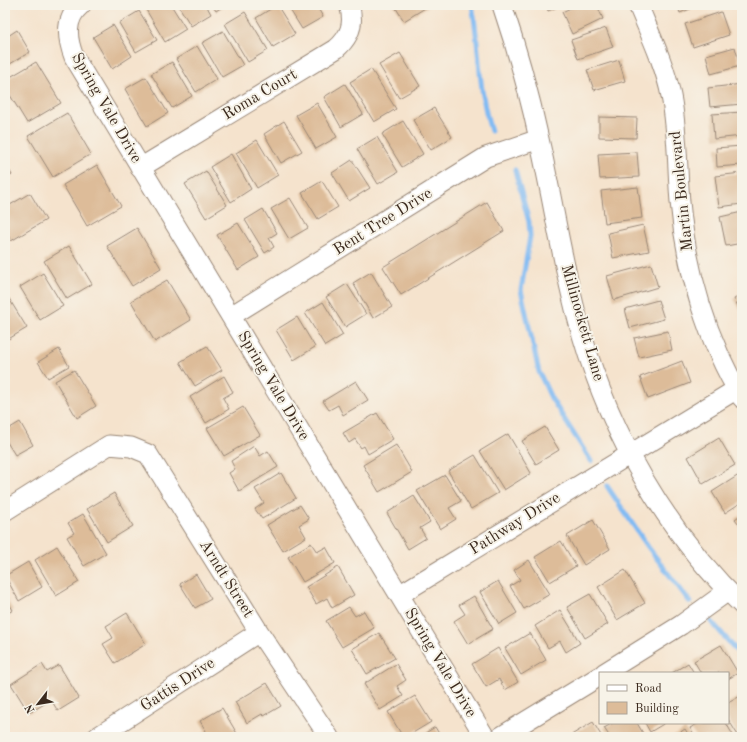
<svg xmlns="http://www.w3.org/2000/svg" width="747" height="742" font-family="'Old Standard TT',serif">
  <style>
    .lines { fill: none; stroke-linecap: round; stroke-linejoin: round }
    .stream { stroke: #82bbf3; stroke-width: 5 }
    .building { fill: #ddbc99 }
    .minor-casing { stroke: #988676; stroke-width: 21 }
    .minor { stroke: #fff; stroke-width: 19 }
    .labels { text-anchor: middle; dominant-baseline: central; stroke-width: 4; stroke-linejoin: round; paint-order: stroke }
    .street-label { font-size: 16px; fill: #3b2a1e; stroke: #f7f3e8 }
  </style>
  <rect width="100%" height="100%" fill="#f7f3e8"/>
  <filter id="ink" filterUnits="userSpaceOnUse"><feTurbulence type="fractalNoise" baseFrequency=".025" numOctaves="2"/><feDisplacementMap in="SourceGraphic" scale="8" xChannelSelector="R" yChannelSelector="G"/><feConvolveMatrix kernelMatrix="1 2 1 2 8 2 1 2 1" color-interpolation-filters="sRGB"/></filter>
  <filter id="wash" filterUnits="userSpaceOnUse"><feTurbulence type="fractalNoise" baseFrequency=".012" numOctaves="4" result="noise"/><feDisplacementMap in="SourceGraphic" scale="16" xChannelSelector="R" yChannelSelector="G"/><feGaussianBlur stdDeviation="0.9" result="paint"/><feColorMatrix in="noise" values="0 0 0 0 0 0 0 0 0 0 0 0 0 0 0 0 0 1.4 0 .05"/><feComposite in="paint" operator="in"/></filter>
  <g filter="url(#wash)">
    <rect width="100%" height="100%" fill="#f5e3cd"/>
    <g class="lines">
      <path class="stream" d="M472 5C480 47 478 91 491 131
        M515 170 529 222 530 236 521 290 539 372 551 398 591 461
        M607 486 648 547 690 602
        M711 621 742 657"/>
    </g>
    <g id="blocks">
      <path class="building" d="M149 5H171L186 29 165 42 145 8Z
        M178 5H206L211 14 191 26Z
        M212 5H225L216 11Z
        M277 5 295 34 273 47 256 18Z
        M287 5H316L323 17 302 29Z
        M394 5H430L404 21Z
        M546 5H562L548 11Z
        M577 5H597L603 19 572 34 562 12Z
        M677 5H700L680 13Z
        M139 11 157 40 136 52 119 23Z
        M245 12 268 50 248 62 225 24Z
        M721 12 729 35 693 47 685 24Z
        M113 25 132 56 112 69 93 37Z
        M606 28 613 47 578 59 571 40Z
        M17 30 30 52 5 67V38Z
        M223 31 243 65 222 77 202 43Z
        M197 46 217 79 196 92 176 59Z
        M735 47 740 66 711 74 706 55Z
        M400 53 420 86 399 98 379 65Z
        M619 60 625 81 594 90 587 70Z
        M36 62 61 103 27 123 5 87V80Z
        M172 62 192 96 172 108 151 74Z
        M371 69 396 109 374 122 350 82Z
        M146 77 168 113 147 126 125 89Z
        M345 84 363 114 341 127 324 97Z
        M742 84V104L710 107 708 88Z
        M317 103 337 137 316 149 296 115Z
        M434 108 452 137 431 150 413 120Z
        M742 112V136L714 139 712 114Z
        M67 113 91 154 53 177 28 136Z
        M599 117 637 118 636 138 599 137Z
        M284 121 302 151 281 163 264 134Z
        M403 121 423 154 402 167 382 134Z
        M377 137 398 172 378 184 357 149Z
        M257 140 278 175 257 188 236 153Z
        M742 146V165L717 167 716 148Z
        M637 152 639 177 600 179 598 154Z
        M231 154 251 189 231 202 210 167Z
        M352 160 370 188 349 201 332 173Z
        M5 163 12 175 5 179Z
        M97 165 121 206 87 226 63 185Z
        M206 171 227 205 206 218 185 184Z
        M742 173V204L719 207 715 176Z
        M322 181 338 207 318 219 302 193Z
        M638 187 642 218 605 223 601 191Z
        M30 193 46 220 11 241 5 230V208Z
        M290 198 308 228 289 239 271 209Z
        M487 202 504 231 401 295 383 267Z
        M263 209 277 233 269 238 274 247 265 253 245 220Z
        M742 212V243L726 246 720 217Z
        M238 223 259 257 238 270 217 235Z
        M643 225 649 251 613 258 608 233Z
        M137 228 161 268 132 286 107 246Z
        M69 246 92 284 67 299 44 261Z
        M651 264 658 287 614 300 607 276Z
        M371 272 392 307 373 318 353 283Z
        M43 273 63 306 40 320 20 287Z
        M167 280 191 320 155 342 131 301Z
        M347 284 366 314 345 327 326 297Z
        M742 294V313L734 299Z
        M8 297 27 328 5 341V299Z
        M658 300 664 319 630 328 625 309Z
        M323 302 343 335 325 346 305 313Z
        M297 317 315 347 294 360 276 330Z
        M668 331 672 350 639 357 634 338Z
        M207 346 222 370 195 386 180 362Z
        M59 349 69 366 48 378 38 362Z
        M682 361 690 383 648 399 640 377Z
        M74 370 96 406 77 418 55 381Z
        M224 376 233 392 223 398 229 409 206 423 190 397Z
        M356 381 368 400 343 415 338 405 329 410 323 401Z
        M243 407 260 435 224 456 207 428Z
        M377 413 393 439 368 454 364 446 361 448 355 439 349 443 343 433Z
        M20 422 33 445 15 455 5 439V431Z
        M545 427 559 450 536 464 522 441Z
        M508 434 531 473 504 490 480 451Z
        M719 438 735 465 703 484 688 457Z
        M396 445 412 472 379 492 363 465Z
        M254 446 260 456 268 451 278 467 239 491 229 473 235 469 231 461Z
        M475 455 498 493 471 509 448 471Z
        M281 473 296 498 262 519 255 509 264 503 255 489Z
        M742 473V502L725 513 712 492Z
        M445 475 461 501 449 508 456 519 440 529 417 491Z
        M114 493 133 526 107 542 87 509Z
        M414 496 430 522 420 528 426 538 408 549 387 513Z
        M300 505 309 519 299 525 306 537 283 551 267 525Z
        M83 514 106 553 84 566 67 537 74 533 68 523Z
        M742 514V528L735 519Z
        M593 520 610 549 584 565 567 536Z
        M561 541 576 566 550 582 535 557Z
        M311 543 317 552 326 547 335 563 303 582 288 557Z
        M57 546 79 582 56 596 35 560Z
        M529 560 550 594 524 609 510 586 520 580 514 570Z
        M28 562 42 587 19 601 5 576Z
        M338 567 354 595 332 608 327 598 316 604 306 587Z
        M625 570 645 603 617 620 598 587Z
        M196 574 211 599 195 608 180 584Z
        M498 581 517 613 499 624 480 592Z
        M590 594 608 624 585 638 567 607Z
        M474 596 493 629 468 644 454 621 465 614 459 605Z
        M5 597 13 610 5 615Z
        M349 607 355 616 364 611 374 628 342 647 326 621Z
        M560 610 580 643 566 652 560 641 548 648 535 626Z
        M127 613 146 644 115 663 103 644 113 638 106 626Z
        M379 633 395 658 367 674 352 649Z
        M530 633 546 660 521 675 505 648Z
        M721 645 738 673 728 679V673H701L694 661Z
        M498 648 518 682 505 690 499 679 486 687 472 664Z
        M688 663 694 673H672Z
        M42 664 47 672 59 665 79 698 58 711 51 700 29 713 11 684Z
        M396 664 406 680 397 686 403 696 380 710 364 684Z
        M267 683 281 706 264 716 262 714 247 723 235 702Z
        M742 695V737H739L728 719V703Z
        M415 696 431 722 406 737H403L388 712Z
        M222 708 239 737H197L206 731 200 721Z
        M593 722 602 737H568Z
        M613 723H637L644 735 642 737H610L604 728Z
        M645 723H665L650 732Z
        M699 723H726L734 737H696L690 728Z
        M435 727 441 737H419Z
        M685 729 690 737H673Z"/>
    </g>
  </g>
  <g filter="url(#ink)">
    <use href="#blocks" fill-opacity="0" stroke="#988676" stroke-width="1"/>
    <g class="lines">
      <g class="minor-casing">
        <path id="minor" d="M81 5C64 19 67 39 74 57L485 737
          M502 5C517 49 529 93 539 139 554 204 563 271 582 335 611 435 667 533 742 605
          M638 5C650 34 665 65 671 96 678 131 677 167 680 202 686 269 707 341 742 398
          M140 168 336 49C350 37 355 23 349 5
          M231 316 486 157 539 139
          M5 511 109 445 131 447 148 454 259 632 329 737
          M399 595 742 386
          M604 673 681 625 728 591
          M97 737 259 632
          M500 737 600 676"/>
      </g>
      <use href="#minor" class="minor"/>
    </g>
  </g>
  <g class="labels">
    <g class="street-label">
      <text transform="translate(260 95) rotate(-31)">Roma Court</text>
      <text transform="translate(106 108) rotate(60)">Spring Vale Drive</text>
      <text transform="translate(682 191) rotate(-96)">Martin Boulevard</text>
      <text transform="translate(383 222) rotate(-32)">Bent Tree Drive</text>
      <text transform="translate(582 323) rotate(74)">Millinockett Lane</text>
      <text transform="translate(273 386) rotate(59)">Spring Vale Drive</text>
      <text transform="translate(515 524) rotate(-32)">Pathway Drive</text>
      <text transform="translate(226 579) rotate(58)">Arndt Street</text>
      <text transform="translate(440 663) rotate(59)">Spring Vale Drive</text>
      <text transform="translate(178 685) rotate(-33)">Gattis Drive</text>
    </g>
  </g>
  <rect width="747" height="742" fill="none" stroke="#f7f3e8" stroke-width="20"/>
  <rect x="599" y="672" width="130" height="52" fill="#f7f3e8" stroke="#aca397"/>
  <rect x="607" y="685" width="20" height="6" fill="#ffffff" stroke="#aca397"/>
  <text x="635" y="692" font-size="12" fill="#3b2a1e">Road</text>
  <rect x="607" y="702" width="20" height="12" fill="#ddbc99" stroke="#aca397"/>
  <text x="635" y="712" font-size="12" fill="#3b2a1e">Building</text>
  <g transform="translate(38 704) rotate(239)" stroke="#f7f3e8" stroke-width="3" paint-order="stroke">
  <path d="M0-3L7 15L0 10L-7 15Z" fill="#3b2a1e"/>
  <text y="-6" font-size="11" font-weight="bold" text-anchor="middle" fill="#3b2a1e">N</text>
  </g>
</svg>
